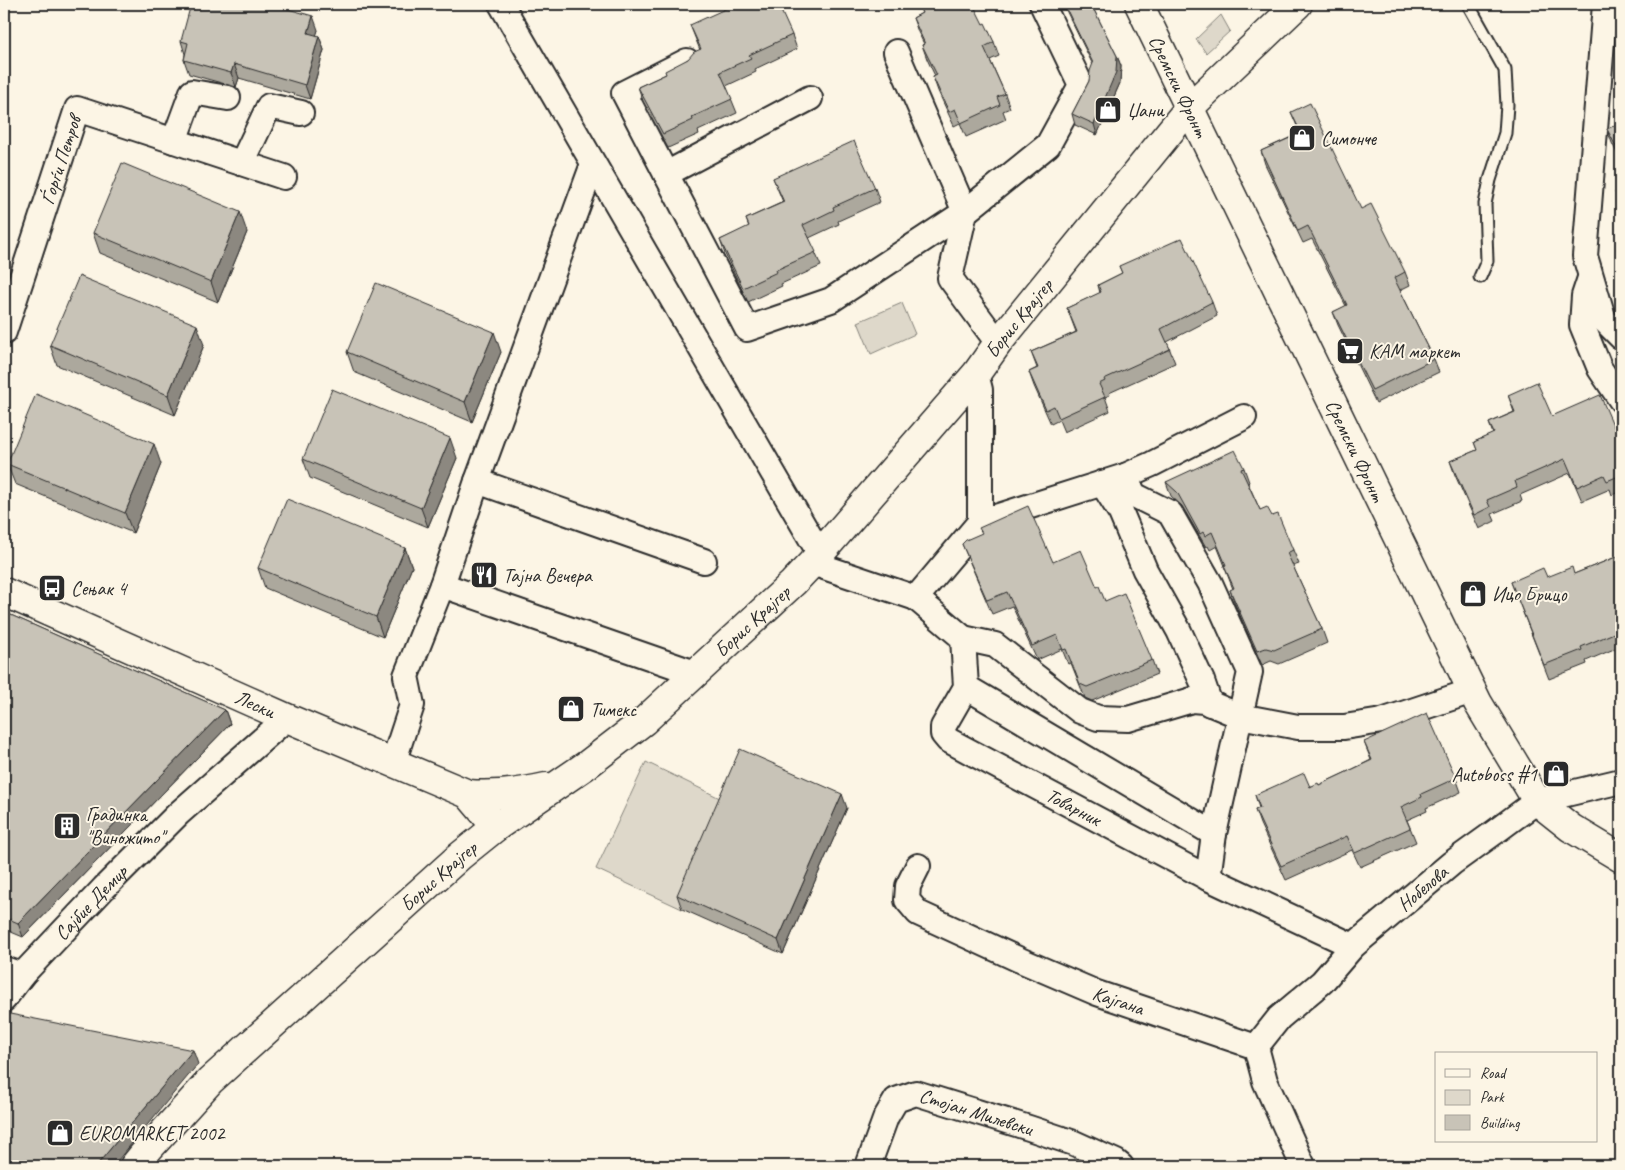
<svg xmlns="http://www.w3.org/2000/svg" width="1625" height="1170" font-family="Caveat,sans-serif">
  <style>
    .park { fill: #ded8ca; stroke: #84827a }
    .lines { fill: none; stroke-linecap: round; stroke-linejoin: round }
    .service-casing { stroke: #2b2b2b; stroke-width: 15 }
    .minor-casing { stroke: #2b2b2b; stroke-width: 28 }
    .tertiary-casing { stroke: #2b2b2b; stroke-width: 31 }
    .service { stroke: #fcf5e5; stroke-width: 11 }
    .minor { stroke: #fcf5e5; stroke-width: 24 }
    .tertiary { stroke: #fcf5e5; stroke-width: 28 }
    .wall { fill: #aca89d; stroke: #2b2b2b }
    .shaded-wall { fill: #8c8880; stroke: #2b2b2b }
    .building { fill: #c8c3b7; stroke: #2b2b2b }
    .labels { text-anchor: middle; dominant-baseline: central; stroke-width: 4; stroke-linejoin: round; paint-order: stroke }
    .street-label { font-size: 20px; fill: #2b2b2b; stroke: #fcf5e5 }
    .poi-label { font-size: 20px; fill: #2b2b2b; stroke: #fcf5e5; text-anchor: start }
  </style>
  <rect width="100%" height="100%" fill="#fcf5e5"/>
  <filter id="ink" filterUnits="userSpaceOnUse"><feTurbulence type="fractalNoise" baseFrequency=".02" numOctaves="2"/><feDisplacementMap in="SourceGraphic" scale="10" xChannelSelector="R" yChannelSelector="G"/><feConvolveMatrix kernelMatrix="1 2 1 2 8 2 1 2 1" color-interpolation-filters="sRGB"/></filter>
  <g filter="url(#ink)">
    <path class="park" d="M1221 15 1230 31 1206 53 1196 39Z
      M902 303 915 334 871 354 858 322Z
      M646 762 728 802 682 909 596 869Z"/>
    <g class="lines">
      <g class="service-casing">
        <path id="service" d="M1468 4 1505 70 1507 105 1505 133 1490 180 1485 204 1487 261 1480 277"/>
      </g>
      <g class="minor-casing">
        <g id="minor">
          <path d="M501 4 820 554"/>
          <path d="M1605 4 1585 256 1604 320 1621 337"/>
          <path d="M896 52 965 212 950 278 998 343"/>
          <path d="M810 98 666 174 747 329 831 300 965 212 1048 145 1081 85 1042 4"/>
          <path d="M174 141 192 92 228 98"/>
          <path d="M242 163 269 106 301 113"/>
          <path d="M666 174 624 93 687 61"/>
          <path d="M1590 278 1584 296 1582 325 1600 369 1621 400"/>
          <path id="s1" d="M4 332 77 109 284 177"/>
          <path d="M1125 476 1134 495 1170 513 1210 583 1250 672 1214 834 1208 878"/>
          <path d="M477 481 704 561"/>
          <path d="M1102 483 1121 513 1145 570 1179 631 1202 681 1210 704"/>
          <path d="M980 522 1125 476 1152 464 1244 417"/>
          <path d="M812 563 916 598 980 522V390L976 374"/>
          <path d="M442 585 695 673"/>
          <path id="s2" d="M916 598 963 638 966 687 943 727V734L948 740 1208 878 1353 946"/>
          <path d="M963 638 995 645 1080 711 1098 718 1128 719 1192 700 1204 701 1240 716 1298 727H1344L1382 721 1472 691"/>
          <path d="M966 687 1214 834"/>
          <path d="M393 763 412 705 406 676 442 585 477 481 593 164"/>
          <path id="s3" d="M918 866 908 886 907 900 918 913 1020 960 1097 993 1256 1047 1265 1081 1303 1166"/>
          <path id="s4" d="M4 969 22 975 104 888 178 814 287 718"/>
          <path d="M4 999 22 975"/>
          <path id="s5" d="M1256 1047 1279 1018 1322 982 1353 946 1452 863 1495 832 1537 801 1621 781"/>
          <path id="s6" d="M868 1166 886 1117 896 1100 916 1093 1029 1128 1074 1143 1116 1162 1121 1166"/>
        </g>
      </g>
      <g class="tertiary-casing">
        <g id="tertiary">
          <path id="s7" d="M1139 4 1478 703 1537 801 1571 828 1621 858"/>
          <path id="s8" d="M4 592 287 718 468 794 496 827"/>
          <path d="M468 794C495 796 520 793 546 787"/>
          <path id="s9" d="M134 1166 142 1156 210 1081 460 856 496 827 588 764 644 721 793 583 812 563 976 374 998 343 1189 108 1298 4"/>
        </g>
      </g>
      <use href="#service" class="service"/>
      <use href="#minor" class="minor"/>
      <use href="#tertiary" class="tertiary"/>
    </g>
    <path class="wall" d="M918 4 983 24 994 42 999 56 990 60 1005 94 1010 108 1003 111 1006 119 966 137 960 123 954 126 938 91 933 77 935 76 927 59 922 45 924 44 918 32 913 18 922 13Z
      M1063 4H1091L1117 56 1121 66 1120 83 1097 135 1075 125 1072 114 1089 81 1093 65Z
      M690 25 792 35 797 49 755 69 756 72 726 86 737 113 698 131 699 134 668 148 643 101 638 87 666 74 688 59 700 50Z
      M318 30 316 35 319 36 324 50 310 99 239 78 236 87 189 74 184 60 185 54 181 41Z
      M1291 112 1405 272 1410 285 1400 290 1434 359 1439 372 1376 403 1338 325 1333 312 1346 306 1312 239 1303 243 1265 164 1261 151 1300 133Z
      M1621 122V161L1612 143 1607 129Z
      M773 178 875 188 880 202 838 221 839 224 809 238 821 266 781 284 782 286 748 302 725 254 720 240 749 227 746 219 783 202Z
      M1621 189V208L1615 192Z
      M247 232 218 302 100 253 93 233Z
      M1119 266 1212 302 1217 316 1167 342 1175 363 1109 393 1110 395 1105 397 1110 411 1064 432 1059 420 1051 424 1034 386 1029 372 1037 368 1031 352 1076 332 1067 308 1100 293 1098 285 1122 273Z
      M50 345H204L175 415 57 365Z
      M347 352H501L472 422 354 372Z
      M1508 395 1552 416 1621 443V491L1612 495 1610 489 1582 501 1570 473 1520 495 1522 501 1492 514 1495 521 1479 529 1455 475 1450 461 1477 450 1474 442 1493 434 1489 423 1514 412Z
      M457 458 428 527 310 478 303 459Z
      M7 464H161L133 533 15 484Z
      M1244 468 1249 482 1248 483 1260 510 1272 516 1293 550 1299 564 1293 566 1322 629 1327 643 1279 664 1271 661 1262 665 1235 604 1230 590 1233 589 1224 566H1225L1217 546 1210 550 1208 546 1206 547 1182 506 1171 496 1166 482Z
      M962 544 1053 562 1097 587 1105 601 1152 660 1157 674 1092 701 1085 698 1071 663 1068 664 1062 649 1037 660 1012 606 992 614Z
      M405 548 412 567 383 637 265 588 258 568Z
      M1621 555V646L1586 661 1587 664 1549 679 1511 582 1574 574Z
      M4 612 225 710 230 724 23 937 4 929Z
      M1364 742 1456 778 1461 792 1426 808 1427 811 1407 820 1416 842 1360 867 1352 850 1286 880 1260 824 1255 810 1259 808 1255 795 1319 785 1353 769 1371 760Z
      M847 808 783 954 682 909 677 895Z"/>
    <path class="shaded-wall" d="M313 16 318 30 313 47 308 33Z
      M319 36 324 50 310 99 305 85Z
      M1117 56 1121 66 1120 83 1097 135 1094 124Z
      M234 64 239 78 236 87 231 73Z
      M240 212 247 232 218 302 211 282Z
      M197 325 204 345 175 415 168 395Z
      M494 332 501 352 472 422 465 402Z
      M450 438 457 458 428 527 421 508Z
      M154 444 161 464 133 533 125 513Z
      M405 548 412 567 383 637 376 617Z
      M225 710 230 724 23 937 18 923Z
      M842 794 847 808 783 954 778 940Z
      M193 1050 198 1064 113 1166H96Z"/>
    <path class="building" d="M191 4H248L257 6 258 4H270L313 16 308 33 319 36 305 85 234 64 231 73 184 60 188 43 181 41Z
      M736 4H778L792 35 749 55 751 58 720 72 732 99 692 117 693 120 663 134 638 87 666 74 665 71 688 59 694 52 701 49 690 25Z
      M918 4H973L983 24 985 23 994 42 984 47 1005 94 997 97 1000 105 961 123 955 109 949 112 933 77 937 75 922 45 925 44 913 18 922 13Z
      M1064 4H1091L1117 56 1116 72 1094 124 1072 114 1089 81 1090 71 1093 63Z
      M1310 103 1361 209 1371 204 1405 272 1394 278 1434 359 1372 390 1333 312 1347 305 1308 226 1298 231 1261 151 1301 133 1291 112Z
      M1621 122V156L1607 129Z
      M854 141 875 188 833 207 834 210 803 225 816 252 776 270 777 272 743 288 720 240 749 226 746 219 784 202 773 178Z
      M122 163 240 212 211 282 93 233Z
      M1621 189V204L1615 192Z
      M1182 238 1212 302 1161 329 1170 349 1104 379 1105 381 1099 384 1105 397 1059 418 1054 406 1046 410 1029 372 1038 368 1031 352 1077 332 1067 308 1101 292 1098 285 1122 273 1119 266Z
      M79 276 197 325 168 395 50 345Z
      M376 283 494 332 465 402 347 352Z
      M1537 382 1552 416 1600 395 1621 443V475L1607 481 1604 475 1577 487 1565 459 1515 481 1517 487 1487 500 1490 507 1474 515 1450 461 1477 450 1474 442 1494 433 1489 423 1515 412 1508 395Z
      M332 389 450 438 421 508 303 459Z
      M36 394 154 444 125 513 7 464Z
      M1235 450 1244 468 1241 469 1260 510 1267 507 1272 516 1278 514 1293 550 1287 553 1322 629 1274 650 1266 648 1257 651 1230 590 1234 588 1224 566 1226 565 1212 532 1205 536 1203 532 1200 534 1177 492 1166 482Z
      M287 499 405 548 376 617 258 568Z
      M1028 506 1053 562 1081 550 1097 587 1099 586 1105 601 1124 593 1152 660 1087 687 1080 684 1066 649 1063 650 1057 635 1032 646 1007 592 987 600 962 544 966 540 982 533 979 528Z
      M1621 555V630L1581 647 1582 650 1544 665 1511 582 1543 568 1547 577 1572 567 1574 574Z
      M4 612 225 710 18 923 4 917Z
      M1427 713 1456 778 1421 794 1422 797 1401 807 1410 828 1355 853 1347 836 1281 866 1255 810 1260 808 1255 795 1304 773 1310 787 1318 783 1319 785 1353 769 1372 760 1364 742Z
      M740 749 842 794 778 940 677 895Z
      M5 1013 193 1050 96 1166H4V1014Z"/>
  </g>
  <defs>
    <g id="shop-square" transform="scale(1.4375)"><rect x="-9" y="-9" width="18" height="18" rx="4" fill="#2b2b2b" stroke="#fcf5e5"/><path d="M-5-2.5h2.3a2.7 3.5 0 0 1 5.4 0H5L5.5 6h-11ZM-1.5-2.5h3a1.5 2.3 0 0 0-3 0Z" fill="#fff"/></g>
    <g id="supermarket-square" transform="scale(1.4375)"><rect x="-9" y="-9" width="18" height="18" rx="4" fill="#2b2b2b" stroke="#fcf5e5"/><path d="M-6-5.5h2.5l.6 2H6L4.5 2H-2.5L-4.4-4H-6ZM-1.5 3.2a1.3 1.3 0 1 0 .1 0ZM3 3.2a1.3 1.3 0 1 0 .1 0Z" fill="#fff"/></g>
    <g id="restaurant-square" transform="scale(1.4375)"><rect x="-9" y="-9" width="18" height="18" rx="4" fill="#2b2b2b" stroke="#fcf5e5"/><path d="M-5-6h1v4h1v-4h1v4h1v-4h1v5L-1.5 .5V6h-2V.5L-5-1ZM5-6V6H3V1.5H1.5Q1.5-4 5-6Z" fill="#fff"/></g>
    <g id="bus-square" transform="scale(1.4375)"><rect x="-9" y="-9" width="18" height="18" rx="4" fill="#2b2b2b" stroke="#fcf5e5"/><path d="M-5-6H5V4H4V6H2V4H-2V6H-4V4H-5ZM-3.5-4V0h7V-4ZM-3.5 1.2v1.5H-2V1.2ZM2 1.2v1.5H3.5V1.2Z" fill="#fff"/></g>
    <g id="building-square" transform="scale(1.4375)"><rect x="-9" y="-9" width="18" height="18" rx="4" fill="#2b2b2b" stroke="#fcf5e5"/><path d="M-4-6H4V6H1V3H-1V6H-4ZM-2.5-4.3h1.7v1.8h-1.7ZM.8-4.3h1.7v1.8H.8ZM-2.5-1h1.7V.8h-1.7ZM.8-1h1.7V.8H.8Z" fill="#fff"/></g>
  </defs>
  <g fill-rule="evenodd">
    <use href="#shop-square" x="1108" y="110"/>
    <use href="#shop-square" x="1302" y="138"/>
    <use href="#supermarket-square" x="1350" y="351"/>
    <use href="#restaurant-square" x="484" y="575"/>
    <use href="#bus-square" x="52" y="588"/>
    <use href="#shop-square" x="1473" y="594"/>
    <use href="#shop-square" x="571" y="709"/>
    <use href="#shop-square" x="1556" y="774"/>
    <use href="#building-square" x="67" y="826"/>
    <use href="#shop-square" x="60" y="1133"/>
  </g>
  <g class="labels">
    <g class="street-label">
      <text stroke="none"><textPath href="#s7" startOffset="91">Сремски Фронт</textPath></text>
      <text stroke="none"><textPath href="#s1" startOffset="181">Ѓорѓи Петров</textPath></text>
      <text stroke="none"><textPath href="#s9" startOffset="1230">Борис Крајгер</textPath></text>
      <text stroke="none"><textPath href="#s7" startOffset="496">Сремски Фронт</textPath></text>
      <text stroke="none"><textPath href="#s9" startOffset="826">Борис Крајгер</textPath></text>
      <text stroke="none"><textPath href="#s8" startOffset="275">Лески</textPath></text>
      <text stroke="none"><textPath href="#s2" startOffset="314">Товарник</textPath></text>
      <text stroke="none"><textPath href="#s9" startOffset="421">Борис Крајгер</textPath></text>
      <text stroke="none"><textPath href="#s5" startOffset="231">Нобелова</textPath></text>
      <text stroke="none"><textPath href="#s4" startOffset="119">Сајбие Демир</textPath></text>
      <text stroke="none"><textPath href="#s3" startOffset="272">Кајгана</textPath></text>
      <text stroke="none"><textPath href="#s6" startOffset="156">Стојан Милевски</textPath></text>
    </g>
    <g class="poi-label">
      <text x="1127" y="110">Џани</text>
      <text x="1321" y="138">Симонче</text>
      <text x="1369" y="351">КАМ маркет</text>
      <text x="503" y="575">Тајна Вечера</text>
      <text x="71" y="588">Сењак 4</text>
      <text x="1492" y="594">Ицо Брицо</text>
      <text x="590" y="709">Тимекс</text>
      <text x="1537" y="774" text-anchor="end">Autoboss #1</text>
      <text x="86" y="814">Градинка<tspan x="86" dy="23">"Виножито"</tspan></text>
      <text x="79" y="1133">EUROMARKET 2002</text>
    </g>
  </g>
  <rect width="1625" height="1170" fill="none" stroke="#fcf5e5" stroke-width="20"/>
  <rect x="10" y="10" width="1605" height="1150" fill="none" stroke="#2b2b2b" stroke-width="2" filter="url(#ink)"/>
  <rect x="1435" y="1052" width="162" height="90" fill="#fcf5e5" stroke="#a8a49b"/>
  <rect x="1445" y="1069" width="25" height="8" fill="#fcf5e5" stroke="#a8a49b"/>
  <text x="1480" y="1078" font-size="15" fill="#2b2b2b">Road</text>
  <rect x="1445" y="1090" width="25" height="15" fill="#ded8ca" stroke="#a8a49b"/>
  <text x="1480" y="1102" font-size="15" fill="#2b2b2b">Park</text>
  <rect x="1445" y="1115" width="25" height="15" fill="#c8c3b7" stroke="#a8a49b"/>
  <text x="1480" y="1128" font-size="15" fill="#2b2b2b">Building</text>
</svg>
